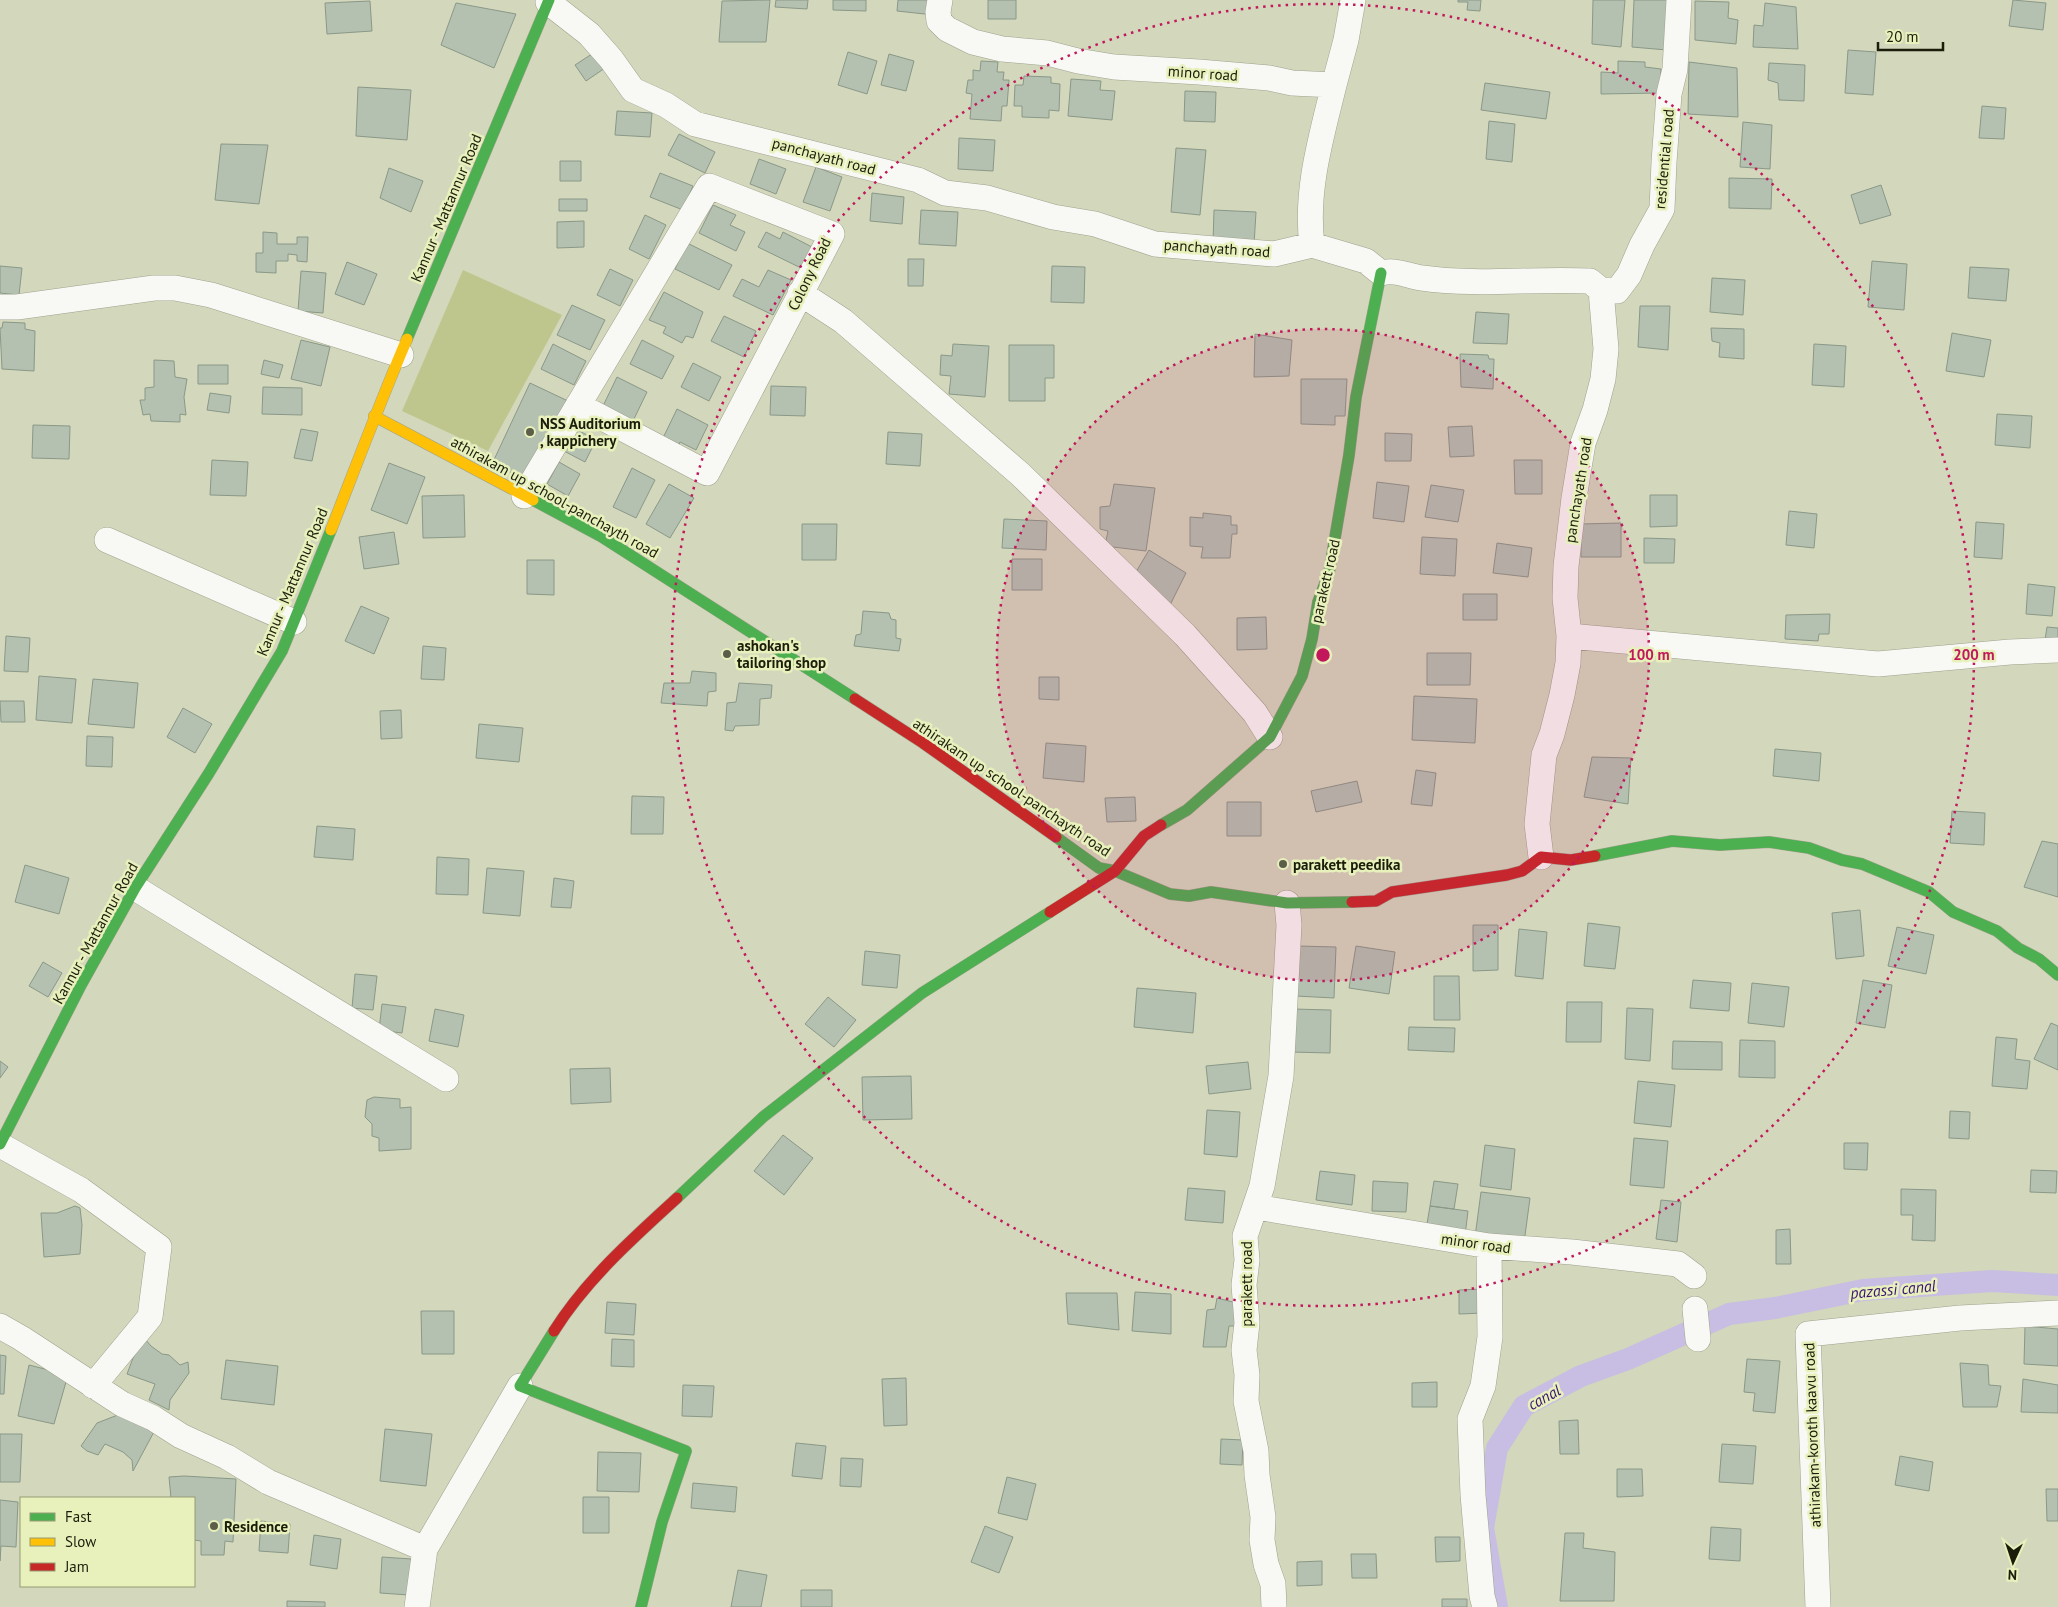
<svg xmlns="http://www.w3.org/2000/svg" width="2058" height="1607" font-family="'PT Sans',sans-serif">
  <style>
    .green { fill: #bfc68d }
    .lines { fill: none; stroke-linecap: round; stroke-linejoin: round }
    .canal { stroke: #c8bee3; stroke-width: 22 }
    .building { fill: #b4c1b1; stroke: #8a9888 }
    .street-casing { stroke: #9fa28d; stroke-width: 26 }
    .fast-casing { stroke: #9fa28d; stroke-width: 12 }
    .slow-casing { stroke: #9fa28d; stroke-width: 12 }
    .jam-casing { stroke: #9fa28d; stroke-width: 12 }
    .street { stroke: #f8f9f5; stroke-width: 25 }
    .fast { stroke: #4caf50; stroke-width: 11 }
    .slow { stroke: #ffc107; stroke-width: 11 }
    .jam { stroke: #c62828; stroke-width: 11 }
    .ring { fill: none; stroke: #c2185b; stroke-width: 2.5; stroke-dasharray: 2.5 5 }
    .poi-dot { fill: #5b5e48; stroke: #e8f0bc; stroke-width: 2 }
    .labels { text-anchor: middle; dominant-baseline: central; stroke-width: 5; stroke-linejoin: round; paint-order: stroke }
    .street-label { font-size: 15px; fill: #1b1d0a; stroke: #e8f0bc }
    .poi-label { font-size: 15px; font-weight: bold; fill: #1b1d0a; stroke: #e8f0bc; text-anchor: start }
    .water-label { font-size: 16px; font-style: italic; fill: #3b1572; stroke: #e8f0bc }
    .centre { fill: #c2185b; stroke: #e8f0bc; stroke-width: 2.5 }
    .ring-label { font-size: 15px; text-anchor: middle; font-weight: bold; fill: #c2185b; stroke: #e8f0bc; stroke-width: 5; stroke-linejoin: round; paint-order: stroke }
  </style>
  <rect width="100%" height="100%" fill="#d3d7bb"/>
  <path class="green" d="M463 270 562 315 488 451 402 411Z"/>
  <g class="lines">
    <path class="canal" d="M1497 1607 1483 1528 1497 1448 1524 1406 1581 1376 1628 1359 1729 1314 1775 1308 1863 1290 1992 1281 2058 1285"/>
  </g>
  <path class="building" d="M770 0 766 42H719L722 1Z
    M776 0H808L807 9 775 7Z
    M833 0H866V11L833 10Z
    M898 0H935L934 15 897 11Z
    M988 0H1016V19H988Z
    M1458 0H1481L1480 11 1467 10 1468 2H1458Z
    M1593 0H1625L1621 47 1592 44Z
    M1634 0H1673L1667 50 1632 47Z
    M2013 0 2046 3 2043 30 2009 26Z
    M370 1 372 31 327 34 325 3Z
    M1695 1 1729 2 1728 18 1738 20 1736 44 1695 40Z
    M456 3 516 14 494 68 441 45Z
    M1765 3 1796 7 1798 49 1753 47 1754 25 1763 26Z
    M1848 50 1876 52 1873 95 1845 93Z
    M595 52 605 68 586 81 575 65Z
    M848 52 877 61 867 94 838 85Z
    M889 54 914 61 906 91 881 85Z
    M981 61 998 62 997 72H1004L1003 80H1009L1007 106H1002L1001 121 970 119 972 94 966 93 968 80H973V70L980 71Z
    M1618 61 1645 62V67L1661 69 1660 93 1601 94V72L1618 73Z
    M1689 62 1737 68 1738 117 1688 114Z
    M1769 63 1805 65 1804 101 1779 100 1778 83 1768 80Z
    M1024 76 1051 77V83L1060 84 1059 111 1049 110V118L1022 117V106H1014L1015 85H1023Z
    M1071 79 1101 81 1100 90 1115 91 1112 120 1068 116Z
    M1485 83 1550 92 1546 119 1481 110Z
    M358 87 411 90 407 140 356 136Z
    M1185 91 1216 92 1215 122 1184 121Z
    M1982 106 2006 108 2004 139 1979 138Z
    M617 111 652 113 650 137 615 135Z
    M1489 121 1515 124 1512 162 1486 159Z
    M1743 122 1772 125 1770 169 1740 167Z
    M679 134 715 152 705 173 668 155Z
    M959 138 995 140 993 171 958 169Z
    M221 144 268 145 259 204 215 200Z
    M1176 148 1206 150 1200 215 1171 212Z
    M759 159 786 169 776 194 750 184Z
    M560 161H581V181H560Z
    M816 167 842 177 830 211 803 202Z
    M389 168 423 181 411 212 380 198Z
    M660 173 693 186 683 210 650 197Z
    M1729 178 1772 179 1771 209 1729 208Z
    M1881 185 1891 215 1860 224 1851 195Z
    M872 193 904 197 902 224 870 221Z
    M559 199H587V211H559Z
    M713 205 736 215 730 225 745 232 736 251 699 233Z
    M921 210 958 212 956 246 919 244Z
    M1214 210 1256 212 1254 245 1213 243Z
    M645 215 666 225 649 259 629 249Z
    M584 221V247L557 248V222Z
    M263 232 277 233V244H297V237H308L307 262 297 261V255L288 254V261H276V273L256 272V253H263Z
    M766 232 780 239 783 232 812 247 801 268 758 247Z
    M687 243 732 265 719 290 675 269Z
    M908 259H924L923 286H908Z
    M1872 261 1907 264 1904 310 1868 307Z
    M347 262 377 274 364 305 335 294Z
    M0 266 22 268 19 295 0 293Z
    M1052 266 1085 267 1084 303 1051 302Z
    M1970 267 2009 269 2006 301 1968 298Z
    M610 269 633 280 620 306 597 295Z
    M768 270 791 280 773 315 733 296 742 279 759 287Z
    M301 271 326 273 323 313 298 311Z
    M1712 278 1745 280 1743 315 1710 312Z
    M664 292 703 312 693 338 686 336 682 343 663 333 666 327 649 320Z
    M572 305 605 320 590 350 557 335Z
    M1640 306H1670L1668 350 1638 347Z
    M1476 312 1509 314 1507 344 1473 343Z
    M724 316 756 331 744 357 711 341Z
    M3 322 25 323V329L35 331 34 371 2 369 0 328H2Z
    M1711 328 1744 329V359L1719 357 1720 343 1712 341Z
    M1952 333 1991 340 1984 377 1946 371Z
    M1255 334 1292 340 1289 376 1254 377Z
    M301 340 330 347 321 386 291 379Z
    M642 340 674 356 662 379 630 364Z
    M553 344 586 361 574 385 541 369Z
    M953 344 989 346 985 397 949 394 951 376 940 375 941 355 952 356Z
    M1814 344 1846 346 1844 387 1812 385Z
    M1009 345H1054V378H1045V401H1009Z
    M1460 354 1488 355 1489 359H1494L1493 389 1461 387Z
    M154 360 174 361 175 377 187 379 184 397 186 415 180 414V422L151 421 150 414 143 415 140 400H145V388L154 387Z
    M264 360 283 365 279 378 261 374Z
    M693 363 721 377 709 401 681 387Z
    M198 365H228V384H198Z
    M617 377 647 392 632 423 602 408Z
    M1301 379H1347L1345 416H1335V425L1301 424Z
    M530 383 568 401 530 481 492 464Z
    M771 386 806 387 805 416 770 415Z
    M263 387 302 388V415L262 414Z
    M210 393 231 396 229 413 207 410Z
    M677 409 708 425 696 450 680 442 678 448 662 440Z
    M1997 414 2032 416 2030 448 1995 445Z
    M33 425 70 426 69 459 32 458Z
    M1472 426 1474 456 1450 457 1448 427Z
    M574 428 596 440 585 462 562 450Z
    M301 429 318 432 312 461 294 458Z
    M888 432 922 434 920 466 886 464Z
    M1385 433 1412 434 1411 461H1385Z
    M212 460 248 462 246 496 210 495Z
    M1514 460H1542V494H1515Z
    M559 462 580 474 568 496 547 484Z
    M389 463 425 477 407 524 371 510Z
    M632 468 655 480 636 518 613 507Z
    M1377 482 1409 486 1404 522 1373 518Z
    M669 484 694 498 670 538 646 524Z
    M1114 484 1155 488 1146 551 1105 546 1108 531 1100 529V507L1110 506Z
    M1431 485 1464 490 1458 522 1425 517Z
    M464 495 465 537 423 538 422 496Z
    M1650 495H1677V526L1650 527Z
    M1789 511 1817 514 1814 548 1786 545Z
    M1203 513 1231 516V525H1237V534H1232L1230 558H1201L1203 547 1190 546V517L1203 518Z
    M1004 519 1047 521 1046 550 1002 548Z
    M1976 522 2004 524 2002 559 1974 557Z
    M1621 523V557H1581V524Z
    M802 524H837L836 560H802Z
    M394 532 399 564 364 569 359 537Z
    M1422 537 1457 539 1455 576 1420 574Z
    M1644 538 1675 539 1674 563H1644Z
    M1497 543 1532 548 1528 577 1493 573Z
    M1149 550 1186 573 1169 607 1133 577Z
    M1012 559H1042V590H1012Z
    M527 560H554V595L527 594Z
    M2028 584 2055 587 2052 616 2026 614Z
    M1463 594H1497V620H1463Z
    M361 606 389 618 374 654 345 641Z
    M863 611 889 613 891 619 896 620V638L901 639 899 651 854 646 856 635 861 634Z
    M1830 614 1829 634H1819L1818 641 1785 639 1786 615Z
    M1266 617 1267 649 1237 650V618Z
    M2047 627 2058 628V642L2045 640Z
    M6 636 30 638 28 672 4 671Z
    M423 646 446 648 444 680 421 679Z
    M1427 653H1471L1470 685H1427Z
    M692 671 716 673V691L708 692 707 706 661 703 664 683H690Z
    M39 676 76 679 72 723 36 720Z
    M1039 677H1059V700L1039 699Z
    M93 679 138 683 134 728 88 724Z
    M739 683 772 685 771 698 760 699 759 725 735 726 733 731 725 730 727 703 736 702Z
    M1414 696 1477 699 1475 743 1412 740Z
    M0 701H24L25 722H1Z
    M183 708 212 724 195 753 167 737Z
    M401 710 402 738 381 739 380 711Z
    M479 724 523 728 519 762 476 758Z
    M87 736 113 737 112 767 86 766Z
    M1046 743 1086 746 1084 782 1043 778Z
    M1775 749 1821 753 1819 781 1773 776Z
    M1592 757 1631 758 1628 804 1584 797Z
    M1416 770 1436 773 1432 806 1411 804Z
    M1357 781 1362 802 1316 812 1311 791Z
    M632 796 664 797 663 834H631Z
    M1135 797 1136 821 1107 822 1105 798Z
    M1227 802H1261V836H1227Z
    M1952 811 1985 813 1984 845 1950 843Z
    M317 826 355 829 353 860 314 857Z
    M2042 841 2058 844V897L2024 887Z
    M437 857 469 859 468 895 436 894Z
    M25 865 69 878 59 914 15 902Z
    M487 868 524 871 520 916 483 913Z
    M554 878 574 881 571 908 551 907Z
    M1860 910 1864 956 1836 959 1832 913Z
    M1588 923 1620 927 1615 969 1584 966Z
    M1473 925H1498V970L1473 971Z
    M1897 927 1934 935 1926 974 1888 966Z
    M1519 929 1547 932 1543 979 1515 976Z
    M1298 946 1336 947 1334 998 1296 996Z
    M1356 946 1395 952 1389 994 1349 988Z
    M865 951 900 955 897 988 862 985Z
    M43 962 62 973 48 997 29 986Z
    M355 974 377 976 373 1010 352 1008Z
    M1434 976H1459L1460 1020H1434Z
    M1693 980 1731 983 1729 1011 1690 1008Z
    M1863 980 1892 985 1885 1028 1856 1023Z
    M1752 983 1789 987 1784 1027 1748 1023Z
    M1137 988 1196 993 1193 1033 1134 1027Z
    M828 997 856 1020 834 1047 805 1024Z
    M1567 1002H1602L1601 1042H1566Z
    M382 1004 406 1007 402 1033 379 1030Z
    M1627 1008 1653 1009 1650 1061 1625 1059Z
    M435 1009 464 1015 458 1047 429 1041Z
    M1293 1009 1331 1010 1330 1053 1291 1052Z
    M2051 1023 2058 1026V1070L2034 1059Z
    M1409 1027 1455 1028 1454 1052 1408 1050Z
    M1996 1037 2017 1039 2015 1059 2030 1061 2027 1089 1992 1086Z
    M1740 1040 1775 1041V1078L1739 1077Z
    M1673 1041 1722 1042V1070L1672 1069Z
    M0 1061 8 1067 0 1078Z
    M1248 1062 1251 1089 1209 1094 1206 1066Z
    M610 1068 611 1102 571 1104 570 1069Z
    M911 1076 912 1119 863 1120 862 1077Z
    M1638 1081 1675 1085 1671 1127 1634 1123Z
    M374 1097 400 1099V1108L411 1107V1149L379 1151V1138L372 1136V1124L365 1117 367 1100Z
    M1207 1110 1240 1112 1237 1157 1204 1154Z
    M1950 1111 1970 1112 1969 1139 1949 1138Z
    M783 1135 813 1158 784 1195 754 1171Z
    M1634 1138 1668 1141 1664 1188 1630 1185Z
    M1844 1143H1868L1867 1170 1844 1169Z
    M1485 1145 1515 1149 1511 1190 1480 1186Z
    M2031 1170 2057 1171 2056 1193 2030 1192Z
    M1320 1171 1355 1175 1352 1205 1316 1200Z
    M1373 1181 1408 1183 1406 1212 1372 1211Z
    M1434 1181 1458 1184 1454 1209 1430 1206Z
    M1188 1188 1225 1191 1223 1223 1185 1220Z
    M1901 1189 1936 1190 1935 1241 1912 1240 1913 1215H1901Z
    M1481 1192 1530 1198 1524 1243 1475 1237Z
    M1661 1200 1681 1202 1677 1242 1656 1239Z
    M75 1206 80 1208 82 1225 80 1254 44 1257 41 1213H57Z
    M1430 1206 1468 1211 1465 1236 1426 1230Z
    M1790 1229 1791 1264H1776V1230Z
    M1484 1289V1313L1459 1314V1290Z
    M1135 1292 1171 1294V1334L1132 1331Z
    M1066 1293H1117L1119 1330 1068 1324Z
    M1217 1298 1241 1304 1238 1326H1229L1226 1347H1203L1207 1310 1215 1309Z
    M607 1302 636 1304 634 1335 605 1333Z
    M421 1311H454V1354H422Z
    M2025 1326 2058 1329V1366L2024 1364Z
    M145 1339 151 1346 162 1354 169 1355 180 1365 188 1362 189 1373 170 1400 169 1410 149 1400 155 1384 127 1374 133 1358Z
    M612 1339 634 1340V1367L611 1366Z
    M0 1355 6 1356 4 1394H0Z
    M1747 1359 1780 1361 1775 1413 1753 1411 1755 1393 1744 1392Z
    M226 1360 278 1366 274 1405 221 1399Z
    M1960 1363 1988 1365 1989 1385 2001 1386 1997 1407H1963Z
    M29 1365 68 1375 54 1424 18 1416Z
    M906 1378 907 1425 884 1426 882 1379Z
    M2023 1379 2058 1385V1413L2021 1412Z
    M1437 1382V1407H1412V1383Z
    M683 1385 714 1386 712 1417 682 1416Z
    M123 1413 155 1430 133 1471 132 1460 123 1452 105 1444 98 1455 87 1451 81 1446 97 1423Z
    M1578 1420 1579 1454H1560L1559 1421Z
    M385 1429 432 1434 426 1486 380 1481Z
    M0 1434H22L20 1482H0Z
    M1221 1439 1243 1440 1242 1465 1220 1464Z
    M796 1443 826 1446 822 1479 792 1476Z
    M1722 1444 1756 1446 1753 1484 1719 1482Z
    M598 1452 641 1453 639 1492 597 1491Z
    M1900 1456 1933 1462 1929 1491 1895 1485Z
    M841 1458 863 1459 861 1487 840 1486Z
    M1617 1469H1642L1643 1496 1617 1497Z
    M184 1476 236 1479 233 1542 225 1541 224 1555H201V1541L194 1540V1498H171L169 1477Z
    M1007 1477 1036 1484 1027 1520 998 1513Z
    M693 1483 737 1487 735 1512 691 1508Z
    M2046 1489H2058V1521H2047Z
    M583 1497H609V1533H583Z
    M0 1500 18 1502 16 1547 1 1546 0 1561Z
    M261 1521 290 1524 288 1553 259 1551Z
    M985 1526 1013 1537 999 1573 971 1562Z
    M1711 1527 1741 1529 1740 1561 1709 1559Z
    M1565 1533H1584L1583 1548 1615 1552 1614 1601H1560Z
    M314 1535 341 1539 337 1569 310 1565Z
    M1435 1537H1460V1561L1436 1562Z
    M1351 1554H1376L1377 1578H1352Z
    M382 1557 411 1559 409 1595 380 1593Z
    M1322 1561V1585L1297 1586V1562Z
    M738 1570 767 1575 761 1607H731Z
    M801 1590H832V1607H801Z
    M1442 1599H1467V1607H1442Z
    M287 1601 325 1602V1607H287Z"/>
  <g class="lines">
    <g class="street-casing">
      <path id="street" d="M940 0 938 12 939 21 947 29 973 42 1002 49 1047 53 1078 61 1114 67 1199 72 1269 78 1292 83 1334 85C1321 138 1305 191 1312 245
        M548 2 589 34 611 59 633 90 666 105 695 124 918 180 945 193 987 198 1053 217 1095 224 1155 244 1274 254 1312 245 1366 261 1381 273C1396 269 1407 276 1422 278 1477 286 1535 278 1590 281L1601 290 1606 349 1603 379 1595 410 1583 443 1574 498 1566 566 1565 598 1569 636 1568 663 1562 695 1552 734 1544 755 1537 824 1541 857
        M1334 85 1346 40 1353 0
        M1601 290 1617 291 1629 275 1642 245 1662 209 1664 162 1669 94 1675 69 1679 0
        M800 293 843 321 1020 474 1185 635 1255 713 1270 737
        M0 307H17L154 288H175L211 295 401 355
        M524 496 709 186 832 234 707 473 578 405
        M107 540 294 622
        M1569 636 1878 664 2010 652 2058 650
        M135 888 446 1079
        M0 1145 81 1190 159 1247 150 1317 93 1386
        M1256 1207 1489 1246 1572 1252 1678 1264 1694 1276
        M1695 1309 1698 1339
        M0 1326 21 1338 122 1404 153 1418 181 1436 227 1457 268 1482 425 1549
        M417 1607 425 1549 520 1386
        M1274 1607 1273 1584 1266 1564 1262 1540 1263 1517 1257 1475 1256 1451 1246 1401 1247 1375 1244 1350 1247 1323 1244 1285 1247 1260 1245 1236 1262 1186 1281 1076 1289 925 1287 903
        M1485 1607 1482 1596 1473 1495 1470 1419 1483 1386 1490 1337 1489 1246
        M1818 1607 1808 1334 1960 1318 2058 1313"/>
    </g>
    <g class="fast-casing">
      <path id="fast" d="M407 339 549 0
        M533 500 602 537 855 699
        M1161 825 1187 810 1270 737 1302 676 1312 639 1318 602 1329 573 1349 455 1356 397 1381 273
        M1056 837 1099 868 1115 871 1170 894 1189 896 1211 892 1287 903 1352 902
        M1595 856 1672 841 1720 845 1769 842 1809 848 1842 860 1862 864 1929 892 1953 912 1997 931 2018 948 2039 959 2058 975
        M0 1144 81 985 135 888 209 773 282 651 331 530
        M677 1198 763 1117 922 993 1050 912
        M554 1331 520 1386 686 1451 662 1522 641 1607"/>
    </g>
    <g class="slow-casing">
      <path id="slow" d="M374 416 533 500
        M331 530C356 466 380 402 407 339"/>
    </g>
    <g class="jam-casing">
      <path id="jam" d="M855 699 923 743 1056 837
        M1352 902 1376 901 1392 892 1507 875 1522 871 1541 857 1571 860 1595 856
        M1050 912 1115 871 1144 836 1161 825
        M554 1331C586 1280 633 1238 677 1198"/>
    </g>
    <use href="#street" class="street"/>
    <use href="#fast" class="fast"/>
    <use href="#slow" class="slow"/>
    <use href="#jam" class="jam"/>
  </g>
  <circle cx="1323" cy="655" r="326" fill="#c2185b" fill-opacity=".12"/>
  <g class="ring">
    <circle cx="1323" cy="655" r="326"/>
    <circle cx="1323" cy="655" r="651"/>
  </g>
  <g class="poi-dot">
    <circle cx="530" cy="432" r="5"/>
    <circle cx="727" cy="654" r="5"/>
    <circle cx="1283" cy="864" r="5"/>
    <circle cx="214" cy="1526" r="5"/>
  </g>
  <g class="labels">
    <g class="street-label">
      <text transform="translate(1203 73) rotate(4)">minor road</text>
      <text transform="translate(824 156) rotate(15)">panchayath road</text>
      <text transform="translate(1664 159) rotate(-85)">residential road</text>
      <text transform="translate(446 208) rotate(-67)">Kannur - Mattannur Road</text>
      <text transform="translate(1217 248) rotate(4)">panchayath road</text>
      <text transform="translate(809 274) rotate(-64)">Colony Road</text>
      <text transform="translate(1578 490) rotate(-81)">panchayath road</text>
      <text transform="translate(555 497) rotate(29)">athirakam up school-panchayth road</text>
      <text transform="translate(1325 581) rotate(-77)">parakett road</text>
      <text transform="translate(292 582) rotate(-67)">Kannur - Mattannur Road</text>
      <text transform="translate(1012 787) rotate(34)">athirakam up school-panchayth road</text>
      <text transform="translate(95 933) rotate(-61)">Kannur - Mattannur Road</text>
      <text transform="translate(1476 1243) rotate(8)">minor road</text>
      <text transform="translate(1246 1284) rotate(-90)">parakett road</text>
      <text transform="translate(1812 1435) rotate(-92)">athirakam-koroth kaavu road</text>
    </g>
    <g class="poi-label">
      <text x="540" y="423">NSS Auditorium<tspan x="540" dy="17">, kappichery</tspan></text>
      <text x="737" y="645">ashokan's<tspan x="737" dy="17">tailoring shop</tspan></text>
      <text x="1293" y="864">parakett peedika</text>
      <text x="224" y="1526">Residence</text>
    </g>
    <g class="water-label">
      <text transform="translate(1893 1289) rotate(-5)">pazassi canal</text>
      <text transform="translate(1544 1397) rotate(-29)">canal</text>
    </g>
  </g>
  <circle cx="1323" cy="655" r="8" class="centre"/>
  <g class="ring-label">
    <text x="1649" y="660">100 m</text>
    <text x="1974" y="660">200 m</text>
  </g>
  <rect x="20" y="1497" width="175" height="90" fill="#e8f0bc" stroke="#969c75"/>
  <rect x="30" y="1513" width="25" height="8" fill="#4caf50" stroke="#969c75"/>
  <text x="65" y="1522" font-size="15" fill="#1b1d0a">Fast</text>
  <rect x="30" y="1538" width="25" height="8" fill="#ffc107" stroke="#969c75"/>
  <text x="65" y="1547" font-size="15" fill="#1b1d0a">Slow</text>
  <rect x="30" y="1563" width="25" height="8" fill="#c62828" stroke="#969c75"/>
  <text x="65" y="1572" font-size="15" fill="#1b1d0a">Jam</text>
  <g transform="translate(2013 1562) rotate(183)" stroke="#e8f0bc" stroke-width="4" paint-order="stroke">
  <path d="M0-4L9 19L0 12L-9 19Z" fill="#1b1d0a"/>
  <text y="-8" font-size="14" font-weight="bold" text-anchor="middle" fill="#1b1d0a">N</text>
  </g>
  <path d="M1878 42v8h65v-8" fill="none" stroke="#1b1d0a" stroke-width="2.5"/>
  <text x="1886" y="42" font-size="15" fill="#1b1d0a" stroke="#e8f0bc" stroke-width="4" paint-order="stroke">20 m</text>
</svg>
